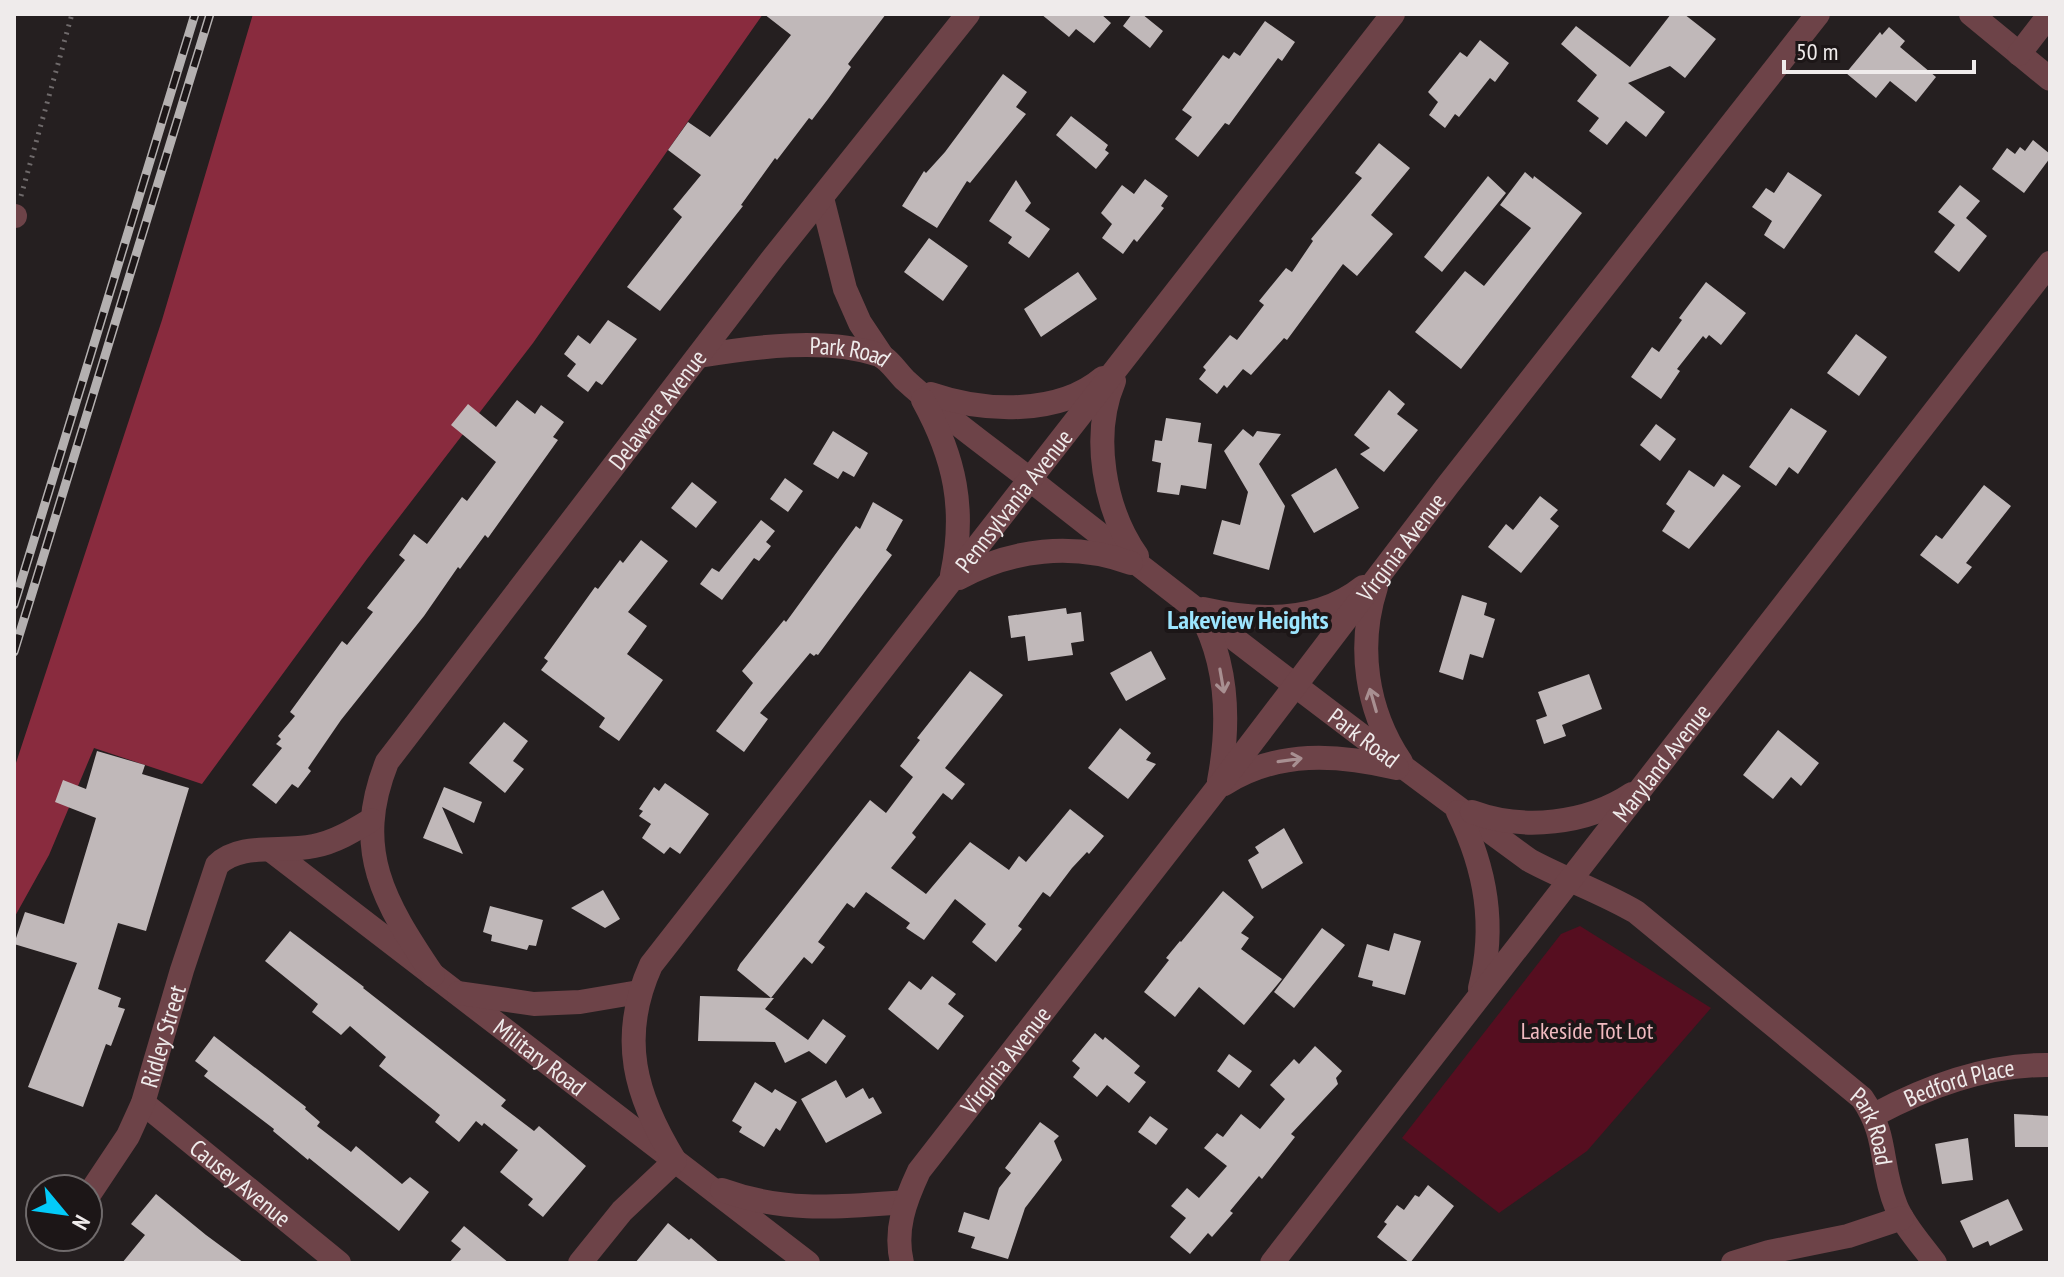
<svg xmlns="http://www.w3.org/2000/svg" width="2064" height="1277" font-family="'PT Sans Narrow',sans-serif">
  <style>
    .green { fill: #560e20 }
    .forest { fill: #892b3e }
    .building { fill: #c0b8b9 }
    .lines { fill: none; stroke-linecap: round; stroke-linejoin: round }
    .path { stroke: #6f6a6b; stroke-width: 5; stroke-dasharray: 2 6; stroke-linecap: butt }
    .minor { stroke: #6d4348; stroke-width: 24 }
    .rail-casing { stroke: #b4b0b0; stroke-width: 9 }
    .rail { stroke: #1c1617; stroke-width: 6; stroke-dasharray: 18; stroke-linecap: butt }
    .oneway { stroke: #a88f91 }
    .labels { text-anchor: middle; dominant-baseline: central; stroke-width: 8; stroke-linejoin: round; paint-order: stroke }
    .street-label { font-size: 24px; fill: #efebeb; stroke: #1c1617 }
    .park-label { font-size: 24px; fill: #f1bac0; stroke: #1c1617 }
    .neighbourhood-label { font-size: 26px; font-weight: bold; fill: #9ce5fe; stroke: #1c1617 }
  </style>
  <rect width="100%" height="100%" fill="#251f20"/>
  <path class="green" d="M1580 926 1711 1008 1587 1151 1499 1213 1402 1138 1561 934Z"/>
  <path class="forest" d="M253 14H763L533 343 367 559 202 784 94 748 49 855 14 918V769L162 320Z"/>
  <path class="building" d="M764 14H886L848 64 851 67 828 99 812 120 809 118 777 160 775 158 741 205 743 206 660 311 627 287 682 217 673 209 701 175 668 150 688 122 710 137 791 35Z
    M1041 14H1101L1111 23 1094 43 1076 29 1069 37Z
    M1132 14H1142L1163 31 1150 48 1123 26Z
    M1671 14H1684L1716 39 1685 78 1670 66 1628 83 1665 112 1646 137 1626 121 1607 145 1589 131 1599 118 1577 101 1597 75 1561 44 1576 26 1630 67Z
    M1265 21 1295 42 1282 61 1278 58 1229 125 1225 123 1198 157 1175 139 1192 117 1182 110 1223 55 1229 59 1234 52 1240 56Z
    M1889 27 1905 41 1900 47 1936 77 1916 102 1890 81 1876 98 1846 73 1880 32 1882 35Z
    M1480 40 1509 63 1495 82 1490 78 1459 117 1455 114 1445 128 1429 115 1438 102 1428 92 1460 52 1467 57Z
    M1003 74 1027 92 1016 107 1026 114 970 183 967 181 937 228 902 206 924 171 926 173 945 152Z
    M1071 116 1108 145 1105 150 1109 153 1096 169 1056 135Z
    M2033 140 2050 154V158L2024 193 1992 169 2007 148 2015 154 2020 147 2025 151Z
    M1379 143 1410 168 1371 215 1393 234 1357 276 1343 264 1287 340 1284 338 1251 375 1243 369 1227 388 1224 385 1217 394 1199 379 1206 370 1203 367 1230 335 1237 340 1264 305 1259 301 1286 268 1292 272 1313 241 1311 239 1362 178 1355 173Z
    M1525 172 1533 179 1534 176 1582 213 1461 369 1415 332 1465 271 1484 286 1531 228 1500 205Z
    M1788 172 1822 195 1784 249 1764 235 1772 221 1752 207 1766 188 1774 193Z
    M1488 176 1506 193 1442 272 1424 257Z
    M1145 179 1168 196 1161 206 1164 208 1137 242 1134 239 1123 254 1102 238 1112 224 1101 213 1122 185 1134 194Z
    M1016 180 1031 203 1025 211 1050 229 1029 258 1008 243 1012 237 989 221Z
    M1960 185 1980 201 1966 218 1987 236 1959 272 1934 252 1955 225 1938 212Z
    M929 238 968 266 943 301 904 272Z
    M1078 272 1097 299 1041 337 1024 309Z
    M1706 282 1746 313 1721 345 1709 335 1706 339 1703 336 1677 369 1680 371 1661 399 1631 377 1652 347 1659 352 1682 320 1679 318Z
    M608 320 637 339 602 385 596 381 588 392 567 376 576 364 564 354 578 335 590 344Z
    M1856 334 1887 357 1859 396 1827 373Z
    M1389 390 1405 404 1397 414 1418 430 1384 472 1360 454 1370 448 1354 435Z
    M517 400 535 414 541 405 564 422 553 437 558 440 488 538 485 535 460 569 458 567 424 616 341 720 308 768 311 771 298 788 292 784 276 804 252 785 282 748 276 744 281 739 278 736 295 716 290 712 342 641 347 645 373 612 367 608 405 560 399 555 414 534 427 544 462 497 467 501 496 462 451 425 468 404 496 427Z
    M1791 408 1827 431 1798 474 1789 467 1776 486 1749 467Z
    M1166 418 1201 423 1198 442 1212 444 1206 489 1181 485 1179 495 1157 492 1161 463 1152 461 1155 440 1162 441Z
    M1656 424 1676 439 1660 461 1640 445Z
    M1243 429 1253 437 1257 431 1281 434 1259 464 1285 506 1269 570 1213 554 1222 520 1240 525 1248 492 1224 451Z
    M833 431 868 453 854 477 843 471 838 479 813 464Z
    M1336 468 1359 508 1314 533 1291 495Z
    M1689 470 1714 487 1723 474 1741 486 1689 549 1662 531 1675 511 1666 504Z
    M785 478 803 491 788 512 770 499Z
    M692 482 717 502 696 528 671 508Z
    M1984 485 2011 506 1966 563 1972 567 1958 584 1920 555 1936 535 1942 539Z
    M1540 496 1558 510 1550 519 1559 526 1521 573 1488 547 1506 524 1513 530Z
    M873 502 903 520 886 550 892 555 818 655 816 654 814 656 810 653 760 713 768 719 744 752 716 731 753 683 742 671 784 620 786 622 856 526 860 529Z
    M761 520 775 531 766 542 771 546 759 561 754 558 722 600 700 584 712 568 719 572Z
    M641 540 668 561 628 612 647 626 627 654 663 680 619 741 599 727 605 718 541 670 548 661 544 658 595 587 598 589 620 560 623 563Z
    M1462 595 1487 603 1484 615 1495 619 1483 658 1470 654 1463 680 1439 672Z
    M1066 608 1067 614 1081 612 1084 641 1071 643 1073 655 1028 661 1025 636 1011 638 1008 616Z
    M1151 651 1166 679 1126 701 1110 673Z
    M970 671 1003 695 945 768 965 784 952 800 943 793 912 833 916 837 891 868 926 894 970 842 1009 870 1019 856 1026 862 1070 809 1104 836 1089 854 1087 852 1072 868 1050 897 1043 892 1018 926 1022 929 996 962 972 942 986 924 955 899 924 940 906 928 910 923 866 892 854 908 847 903 818 942 825 947 812 964 804 957 771 998 737 970 740 964 870 800 886 813 913 777 900 766 920 740 917 738Z
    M1589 674 1602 709 1562 725 1566 736 1544 744 1536 720 1547 716 1538 692Z
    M504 722 528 741 513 761 524 769 505 793 469 763Z
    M1120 728 1151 753 1146 760 1156 764 1128 799 1088 768Z
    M1778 730 1819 763 1801 786 1791 777 1773 799 1743 775Z
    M97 751 145 765 142 774 189 788 146 931 118 923 98 989 121 998 118 1007 125 1009 111 1046 106 1044 83 1107 28 1087 77 963 14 944 25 912 64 924 96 818 55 802 63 780 86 789Z
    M665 783 709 814 680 854 670 847 664 854 642 838 651 824 639 816 643 811 639 809 654 787 659 791Z
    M444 787 482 802 474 823 442 807 463 854 423 838Z
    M1284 828 1303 863 1262 889 1248 860 1259 853 1255 847Z
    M603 890 620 919 605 928 571 908Z
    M1223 891 1254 917 1241 933 1249 938 1241 949 1282 979 1244 1025 1199 987 1175 1017 1144 992 1169 960 1166 958 1180 941 1181 942Z
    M490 906 543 920 536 946 529 945 527 950 491 941 492 935 483 932Z
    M1322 928 1345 945 1294 1008 1274 992Z
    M290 931 364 987 363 988 506 1100 501 1106 534 1131 539 1126 586 1166 543 1217 528 1205 533 1199 500 1172 518 1150 484 1123 482 1126 476 1121 459 1142 435 1122 440 1115 379 1066 386 1057 350 1026 341 1035 312 1012 318 1004 265 961Z
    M1394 933 1421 941 1405 995 1372 986 1373 981 1358 977 1367 944 1389 951Z
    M932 976 956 994 948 1004 964 1016 938 1050 888 1009 909 981 921 990Z
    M700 996 774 998 765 1009 808 1040 823 1019 846 1036 826 1064 809 1051 785 1063 775 1042 698 1041Z
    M1095 1033 1103 1040 1105 1037 1140 1066 1134 1073 1146 1082 1129 1103 1107 1085 1097 1097 1073 1077 1080 1068 1072 1061Z
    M214 1036 306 1107 305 1109 320 1122 317 1126 351 1152 356 1146 402 1184 410 1177 429 1192 399 1231 309 1158 308 1160 273 1131 274 1129 204 1076 208 1071 195 1061Z
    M1315 1046 1342 1071 1336 1078 1338 1084 1291 1134 1295 1137 1262 1179 1259 1176 1230 1211 1233 1213 1212 1237 1208 1233 1190 1254 1170 1237 1186 1218 1171 1206 1187 1188 1199 1198 1227 1166 1204 1148 1217 1133 1223 1137 1241 1114 1260 1129 1285 1099 1270 1085 1294 1059 1299 1064Z
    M1229 1054 1252 1071 1239 1088 1217 1071Z
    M836 1080 846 1098 863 1088 869 1099 873 1097 882 1113 826 1143 801 1099Z
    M755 1082 772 1093 775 1089 797 1102 780 1131 776 1128 764 1147 739 1132 742 1127 732 1121Z
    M2014 1114 2050 1116V1147H2015Z
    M1150 1116 1168 1129 1156 1145 1138 1132Z
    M1040 1122 1059 1136 1054 1141 1062 1160 1025 1208 1008 1259 971 1248 975 1237 958 1232 964 1212 989 1220 999 1188 1011 1173 1005 1168Z
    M1968 1138 1973 1180 1942 1184 1935 1144Z
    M1428 1185 1454 1206 1410 1263 1377 1237 1387 1224 1384 1222 1397 1205 1404 1210 1415 1195 1419 1197Z
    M156 1194 206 1235 244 1263H122L145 1235 131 1224Z
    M2008 1199 2023 1230 1990 1246 1988 1241 1973 1248 1960 1221Z
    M668 1223 689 1240 691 1238 720 1263H635Z
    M464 1226 509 1263H449L461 1249 451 1241Z"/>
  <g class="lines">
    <path class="path" d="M21 196 72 14"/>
    <g class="minor">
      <path d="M1971 14 2050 79"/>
      <path d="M2019 54 2050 14"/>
      <path d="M822 198 845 289 860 323 882 356"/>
      <path d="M14 216H15"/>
      <path id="s1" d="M699 356C753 347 826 337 879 355 889 359 897 372 905 380 943 415 987 446 1028 478 1193 608 1359 736 1529 860 1564 879 1602 892 1636 912L1862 1098C1889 1137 1879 1165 1896 1206 1904 1226 1922 1245 1935 1263"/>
      <path d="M1114 381C1091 435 1104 509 1137 556"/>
      <path d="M931 394C983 412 1058 416 1103 378"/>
      <path d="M923 400C955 458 966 509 952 575"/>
      <path d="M959 578C1012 549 1073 542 1131 563"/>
      <path d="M1376 587C1357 646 1366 710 1401 762"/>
      <path d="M1203 609C1256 621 1318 623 1363 587"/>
      <path d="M1199 611C1228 663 1230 723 1219 781"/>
      <path d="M1224 784C1278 750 1337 754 1397 768"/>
      <path d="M1458 812C1486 869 1496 926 1480 988"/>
      <path d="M1472 812C1523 831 1587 824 1632 794"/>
      <path id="s2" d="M272 851 808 1263"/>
      <path id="s3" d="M433 975C384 902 352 850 387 762L773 258 968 14"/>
      <path d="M459 993 534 1004 580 1002 639 992"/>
      <path id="s4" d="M143 1103 339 1263"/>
      <path id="s5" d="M1874 1115C1928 1086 1988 1064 2050 1065"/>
      <path d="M722 1190C785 1213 839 1207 905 1202"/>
      <path id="s6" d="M88 1196 128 1136 143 1103 182 970 217 865C240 842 281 853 314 846 335 842 353 831 371 820"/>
      <path id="s7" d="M580 1263 622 1211 675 1161C635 1096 618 1038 651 965L1393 14"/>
      <path id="s8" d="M902 1263C894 1230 905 1201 919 1171L1218 787 1448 485 1818 14"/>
      <path id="s9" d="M1272 1263 2050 263"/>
      <path d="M1733 1263 1769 1252 1848 1236 1902 1218"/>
    </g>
    <g class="rail-casing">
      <path id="rail" d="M14 605 195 14
        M14 652 210 14"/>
    </g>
    <use href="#rail" class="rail"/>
  </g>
  <defs><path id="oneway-shaft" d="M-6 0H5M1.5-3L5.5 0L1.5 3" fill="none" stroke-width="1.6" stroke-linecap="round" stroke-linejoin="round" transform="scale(2)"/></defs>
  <g class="oneway">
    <use href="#oneway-shaft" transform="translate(1222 681) rotate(80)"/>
    <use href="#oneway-shaft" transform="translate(1373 700) rotate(-106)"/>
    <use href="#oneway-shaft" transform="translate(1290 760) rotate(-8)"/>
  </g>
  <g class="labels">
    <g class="street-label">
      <text stroke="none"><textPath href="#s1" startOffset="152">Park Road</textPath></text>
      <text stroke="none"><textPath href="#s3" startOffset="674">Delaware Avenue</textPath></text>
      <text stroke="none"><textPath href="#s7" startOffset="936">Pennsylvania Avenue</textPath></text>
      <text stroke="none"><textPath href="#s8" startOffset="884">Virginia Avenue</textPath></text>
      <text stroke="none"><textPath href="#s1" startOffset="800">Park Road</textPath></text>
      <text stroke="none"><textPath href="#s9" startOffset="634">Maryland Avenue</textPath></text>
      <text stroke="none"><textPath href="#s6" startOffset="178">Ridley Street</textPath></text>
      <text stroke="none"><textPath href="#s2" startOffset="338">Military Road</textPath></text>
      <text stroke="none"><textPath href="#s8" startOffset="236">Virginia Avenue</textPath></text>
      <text stroke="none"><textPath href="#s5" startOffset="92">Bedford Place</textPath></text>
      <text stroke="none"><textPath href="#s1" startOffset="1448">Park Road</textPath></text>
      <text stroke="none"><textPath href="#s4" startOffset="126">Causey Avenue</textPath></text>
    </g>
    <g class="park-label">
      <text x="1587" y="1030">Lakeside Tot Lot</text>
    </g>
    <g class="neighbourhood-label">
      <text x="1248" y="619">Lakeview Heights</text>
    </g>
  </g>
  <rect width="2064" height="1277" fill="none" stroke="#efebeb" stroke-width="32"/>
  <g transform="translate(64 1213) rotate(119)"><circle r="38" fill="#1c1617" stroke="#706b6c" stroke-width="2"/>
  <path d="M0-6L14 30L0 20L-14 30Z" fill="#03cbf9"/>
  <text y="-12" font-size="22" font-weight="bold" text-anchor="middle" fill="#efebeb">N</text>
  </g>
  <path d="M1784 60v12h190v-12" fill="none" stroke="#efebeb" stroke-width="4"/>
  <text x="1796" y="60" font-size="24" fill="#efebeb" stroke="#1c1617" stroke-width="6" paint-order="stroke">50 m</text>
</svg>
